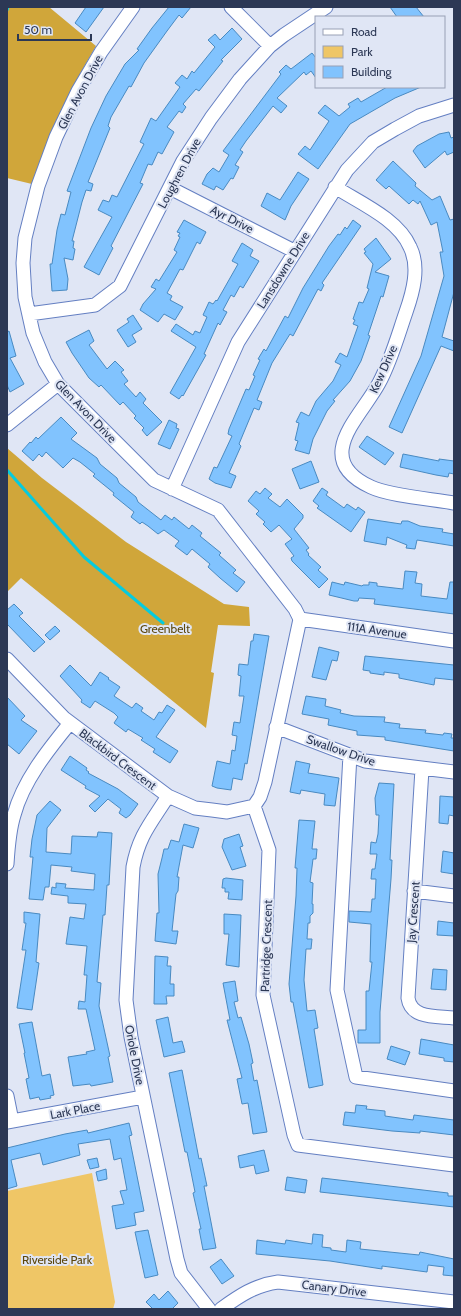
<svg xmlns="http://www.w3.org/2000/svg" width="461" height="1316" font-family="Cabin,sans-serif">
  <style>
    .green { fill: #efc666 }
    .forest { fill: #d0a63a }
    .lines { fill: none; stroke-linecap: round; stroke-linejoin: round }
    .stream { stroke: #06cbde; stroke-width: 3 }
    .building { fill: #81c3fe; stroke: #498ac1 }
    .minor-casing { stroke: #647fc2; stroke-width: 15 }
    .minor { stroke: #fff; stroke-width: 13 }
    .labels { text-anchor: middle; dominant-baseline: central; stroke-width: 4; stroke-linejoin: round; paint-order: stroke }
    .street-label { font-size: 12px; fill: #2c3855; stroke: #e0e6f5 }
    .park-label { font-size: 12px; fill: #5c470c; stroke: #e0e6f5 }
  </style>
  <rect width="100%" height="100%" fill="#e0e6f5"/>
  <path class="green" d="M92 1173 115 1302 113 1309H7V1191Z"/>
  <path class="forest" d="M7 7H49L96 46C69 92 49 133 32 184L7 178Z
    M7 448 42 478 126 542 224 604 249 607 250 626 218 625 211 672 214 673 206 728 21 578 7 592Z"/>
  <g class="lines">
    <path class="stream" d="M7 10 8 7
      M7 470 84 557 163 623"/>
  </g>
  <path class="building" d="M86 7H104L86 32 75 23Z
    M169 7H191L182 18 179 15 167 31 144 63 131 87 129 86 111 117 108 126 110 128 88 182 93 184 91 191 86 190 82 202 72 241H74L73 248 75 249 73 260 64 258 68 279 67 290 52 291 50 264H52L57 230 61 214 65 215 71 192 67 191 91 128 106 96 125 64 139 50 137 49 152 28Z
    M390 7H416L424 17H397Z
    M232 28 242 39 221 60 223 61 199 91 196 89 183 104 186 107 182 113 179 111 167 127 174 132 162 154 158 152 152 165 148 164 140 183 143 184 111 246 113 248 99 275 84 267 112 217 98 210 103 200 109 202 112 195 117 197 144 144 140 142 151 118 156 121 180 87 175 83 182 75 187 79 192 71 194 73 215 47 208 40 215 34 220 40Z
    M312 53 316 58V78L311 71 306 75 304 72 277 98 287 106 281 113 273 106 246 141 240 150 243 152 235 165 239 167 233 179 231 178 223 190 216 186 214 190 202 184 207 174 213 168 219 172 229 155 223 151 281 74 279 72 286 65 291 69Z
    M387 87H421L395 98 350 124 318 169 298 154 305 146 310 150 329 121 318 113 325 105 339 116 350 107 348 104 358 98 361 102Z
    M449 132 451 138 454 137V152L447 155 445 151 425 168 413 151 417 146 439 134Z
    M393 161 416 183 415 186 432 200 440 196 450 220 454 219V292L442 337 454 341V351L441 346 402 433 389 427 421 356 444 276 440 252H443L437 222 431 225 420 201 418 204 413 200 409 204 389 186 386 189 376 180Z
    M298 172 309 179 291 206 285 220 261 206 267 193 280 200Z
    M184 220 206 232 200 244 197 242 183 270 180 269 167 293 172 296 170 300 183 307 175 320 164 314 158 322 140 310 143 304 156 289 151 287 156 279 159 281 177 252 174 250 180 237 178 236 180 233 177 232Z
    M353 220 361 226 322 283 324 285 321 291 318 289 293 336 290 334 272 363 257 400 262 402 259 410 254 408 239 444 241 446 229 473 236 476 231 488 215 483 209 479 214 467 217 468 232 436 228 434 229 429 246 389 249 390 255 376 253 375 260 360 258 359 264 349 266 351 285 316 288 318 303 288 329 246 338 234 340 235 345 227 347 229Z
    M376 238 391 259 375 272 389 276 383 297 381 296 368 335 370 336 361 361 350 381 333 400 335 401 327 411 313 439 309 454 295 450 298 441 295 440 299 423 296 422 301 412 309 416 316 401 333 381 341 365 335 362 340 353 347 357 358 326 353 324 355 320 353 319 359 302 363 303 369 289 367 288 373 264 364 253 366 252 364 249Z
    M242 243 253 250 250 256 259 261 243 288 240 286 234 297 231 295 223 310 227 312 220 325 218 323 204 354 206 355 183 396 182 395 179 399 170 393 196 347 171 331 176 324 193 335 195 331 200 333 207 317 203 315 209 302 213 304 216 300 217 301 238 264 232 261Z
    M133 315 142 329 132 335 136 342 128 347 117 330 129 322 127 319Z
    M89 330 94 341 89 345 107 369 115 361 124 370 121 372 128 381 124 384 136 397 140 392 146 399 143 403 162 422 147 436 142 430 144 428 134 418 136 416 123 402 120 405 101 385 99 387 89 378 72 353 66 342Z
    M9 331 16 356 10 358 24 384 10 392 7 385V332Z
    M61 417 77 433 71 439 97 458 100 464 117 478 119 483 136 497 138 502 161 520 165 515 172 520 174 517 189 529 192 525 202 533 200 536 221 553 219 555 236 570 233 573 245 582 237 592 220 578 208 567 210 564 192 549 187 555 175 546 179 541 164 530 158 534 148 526 142 522 140 524 131 517 134 512 113 495 114 493 93 476 95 474 80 462 73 458 63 468 46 452 42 457 39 454 33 461 22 451 30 442 31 443 36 437 38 439Z
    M169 420 177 424 176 428 179 429 170 449 158 444Z
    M367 436 394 453 385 465 359 447Z
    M403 454 439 461V459L454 461V474L449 473 448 477 436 475 400 467Z
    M311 461 319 482 300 489 292 469Z
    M265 488 272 494 268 498 280 507 287 499 303 515V518L294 529 309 548 306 550 309 554 308 555 321 567 318 570 328 579 319 588 292 561 291 558 294 556 285 544 292 539 279 525 271 532 263 524 265 522 256 514 259 511 248 501 256 491 260 494Z
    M322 488 328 492 326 495 344 508 347 504 356 510 358 507 365 512 351 532 317 508 319 506 313 501Z
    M368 519 401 524 402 521H408L420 526 443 529 442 532 454 534V546L417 540 415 549 406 548 407 545 387 537 386 545 364 541Z
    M405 571 417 572 415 583 422 584 421 596 447 599 450 582H454V614L374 604 375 599 359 598 358 601H354L329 595 332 582 344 585 345 582 362 586 363 585H369V582L377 583V586L403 589Z
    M14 604 23 613 19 616 45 642 34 652 7 624V610Z
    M55 626 60 631 50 640 45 635Z
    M254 634 269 636 247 764 245 763 242 780 233 778 231 790 217 788 212 786 217 761 230 764 232 750 235 751 237 736 232 735 234 722 240 723 244 696H239L241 676 238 675 239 664 248 665 251 641H253Z
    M319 647 339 652 337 661 332 660 326 680 312 677Z
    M365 656 454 665V680L435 678 434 685 399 678V674L384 672V675L370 673V671L363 670Z
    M70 665 91 686 100 672 109 678 108 679 120 687 114 696 132 708 136 703 143 708 141 711 154 720 159 712 162 713 167 705 175 710 156 737 178 751 170 763 153 752 155 749 141 740 143 738 128 729 126 732 114 723 118 717 114 713 95 701 90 708 81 702 82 700 60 676Z
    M306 696 326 699 325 706 341 710 340 713 354 716 385 717 384 722 400 724 399 728 426 730 425 733 443 735 444 733 452 734 451 738H454V751L385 740V737L357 735V731L328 725 329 719 302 714Z
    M7 697 25 716 21 720 37 731 19 754 7 744Z
    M70 756 87 768 86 770 89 772 88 773 118 789 138 804 130 815 126 818 119 813 121 809 108 799 95 812 89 806 100 796 85 788 86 786 61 770Z
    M296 761 310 764 308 773 339 778 335 806 324 805 325 794 301 790 300 794 290 792Z
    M379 783 394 784 390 860H392L391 879 380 1012V1043H358V1030H366V991H369L372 962H370L371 924 349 922V911L371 912 372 899H375L376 879H371L372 869H375L377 854H370L371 842 376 843 378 834 379 815H376L375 798Z
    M440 796 454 797V816L449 815 448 824 439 823Z
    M50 801 61 810 47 828 46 852 71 854 72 836 97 837 98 832 112 833 109 885H107L105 915H103L97 982 101 983 99 1006 110 1056 108 1057 113 1082 91 1086 90 1084 73 1086 68 1057 87 1054 86 1052 95 1050 86 1009H78L79 1001 85 1002 87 975H84L87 946 66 944 70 917 84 919 86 904 68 903V896L51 894 52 887 56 888V883L66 884 65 888 94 890 95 874 71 871 72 867 51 865 49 887H45L43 900 29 899 33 857H30L32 839 37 815Z
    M299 820 315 821 312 849H317L316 859H313L312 867 310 882 313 883 312 904H313V913L310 916V923H308L307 939H312L311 949H306L304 980 307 1011 315 1010 318 1028 314 1029 323 1085 309 1088 293 1002H291L289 984 296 896 297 868H295Z
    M184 824 199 828 193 848 183 845 177 877H179L178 891 176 894 172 931H178L176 944 155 941 157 913H159L158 874 162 858 164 849H168L171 840 179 842Z
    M239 834 243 846 240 847 246 866 232 870 222 847 224 839Z
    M443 851 454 853V874L441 872Z
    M226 878 243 880 242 900 228 899 229 892H225V888H222L223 879Z
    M24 912 40 914 36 962 39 963 32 1010 17 1008 26 950H22L26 923H24Z
    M224 914 241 915 239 967 226 965 229 934H224Z
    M438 921 454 923V936L437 935Z
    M155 956 168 957 167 966H171L170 984H174V996H166L167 1004H154Z
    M433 969 447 970 446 990 431 989Z
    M235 981 238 1001 234 1002 238 1018 241 1017 249 1044 253 1063 251 1064 254 1081 257 1080 267 1132 253 1134 248 1103 242 1104 237 1079 242 1078 227 1020H230L223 983Z
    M168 1017 173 1043 182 1041 185 1052 164 1057 156 1020Z
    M32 1022 42 1076 50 1074 54 1095 50 1096 51 1098 40 1100 39 1097 30 1099 26 1079 29 1078 24 1053H25L19 1024Z
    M421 1039 454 1045V1062L444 1061V1058L419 1054Z
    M391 1046 410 1052 405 1065 387 1059Z
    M182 1070 199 1159 201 1158 207 1186H204L216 1248 203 1250 199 1229H201L193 1193 195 1192 187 1152H185L169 1073Z
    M356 1105 367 1106 366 1109 385 1111V1116L413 1120 414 1115 454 1120V1135L420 1131V1133L392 1131 343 1125 345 1112 355 1113Z
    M129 1123 132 1135 129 1136 144 1211 134 1213 136 1225 116 1229 112 1206 124 1204 120 1191 127 1190 121 1158 114 1160 110 1139 78 1144 80 1155 43 1165 40 1153 11 1160 17 1186 7 1189V1148L65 1134 87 1130 88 1133Z
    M264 1150 269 1171 256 1174 254 1165 240 1168 238 1156Z
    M97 1158 99 1167 90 1169 87 1160Z
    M106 1169 107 1179 98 1181 96 1172Z
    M287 1177 307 1180 305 1193 285 1190Z
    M322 1178 448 1193V1196H454V1207L320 1192Z
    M148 1230 158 1275 145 1278 135 1232Z
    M313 1234 323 1235 322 1247 331 1248V1250L346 1252 347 1240 361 1242 360 1249 419 1255 420 1252 454 1259V1276L443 1275 444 1267 428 1265 427 1272 382 1266V1269L330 1261 256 1254 257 1240 285 1244 286 1240 312 1244Z
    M221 1259 234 1276 222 1284 210 1267Z
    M168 1291 178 1303 172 1309H153L146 1302 154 1294 159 1300Z"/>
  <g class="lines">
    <g class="minor-casing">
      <path id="minor" d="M133 7 101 52 78 91 56 137 38 186 25 238 23 263 25 297 33 333 45 362 58 384 154 480 218 510 295 609 300 619
        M231 7 270 46
        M335 187C360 203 398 219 410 247 420 267 413 292 406 312 398 335 391 361 379 383 361 417 310 459 371 487 390 496 432 499 454 503
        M170 188 294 251
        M29 314 95 305 120 286 183 161 211 118 240 79 270 46 284 35 326 7
        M7 425 58 384
        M172 489 238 342 347 170 373 142 395 129 419 116 454 105
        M300 619 454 641
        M7 659 64 718 168 796 195 808 212 810 227 812 254 806
        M276 727 365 761 454 772
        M350 755 337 990 356 1077 454 1091
        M422 769 408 998C411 1019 436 1016 454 1018
        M168 796C151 823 139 835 133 867L126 1000 131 1037 177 1259 181 1273 209 1309
        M254 806 269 850 263 995 294 1135 298 1145 454 1165
        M254 806 260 797 265 782 300 619
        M7 864C8 848 9 831 14 815 23 781 48 750 70 723
        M414 891 454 896
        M7 1096 12 1121
        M7 1122 143 1097
        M221 1309C239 1296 255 1285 278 1282L454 1302"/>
    </g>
    <use href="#minor" class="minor"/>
  </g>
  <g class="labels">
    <g class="street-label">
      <text transform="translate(80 92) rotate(-62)">Glen Avon Drive</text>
      <text transform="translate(179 173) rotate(-62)">Loughren Drive</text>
      <text transform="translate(232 219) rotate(27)">Ayr Drive</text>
      <text transform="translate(283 270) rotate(-58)">Lansdowne Drive</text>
      <text transform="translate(383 369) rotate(-66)">Kew Drive</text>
      <text transform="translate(86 411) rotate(46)">Glen Avon Drive</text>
      <text transform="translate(377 630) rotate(8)">111A Avenue</text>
      <text transform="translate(341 750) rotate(19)">Swallow Drive</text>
      <text transform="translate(118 759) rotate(37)">Blackbird Crescent</text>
      <text transform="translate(413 912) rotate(-86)">Jay Crescent</text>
      <text transform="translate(266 946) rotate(-88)">Partridge Crescent</text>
      <text transform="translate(135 1055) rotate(79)">Oriole Drive</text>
      <text transform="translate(75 1110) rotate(-11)">Lark Place</text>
      <text transform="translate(334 1288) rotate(7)">Canary Drive</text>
    </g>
    <g class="park-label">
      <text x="165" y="628">Greenbelt</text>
      <text x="57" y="1259">Riverside Park</text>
    </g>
  </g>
  <rect width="461" height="1316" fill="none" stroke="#2c3855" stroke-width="16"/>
  <rect x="315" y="16" width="130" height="72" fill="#e0e6f5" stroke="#98a0b5"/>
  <rect x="323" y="29" width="20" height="6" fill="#ffffff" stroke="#98a0b5"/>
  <text x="351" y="36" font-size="12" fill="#2c3855">Road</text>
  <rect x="323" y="46" width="20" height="12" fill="#efc666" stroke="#98a0b5"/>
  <text x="351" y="56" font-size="12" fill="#2c3855">Park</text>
  <rect x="323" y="66" width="20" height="12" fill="#81c3fe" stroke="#98a0b5"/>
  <text x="351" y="76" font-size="12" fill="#2c3855">Building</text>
  <path d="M18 34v6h73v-6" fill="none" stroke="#2c3855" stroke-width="2"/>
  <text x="24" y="34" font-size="12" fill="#2c3855" stroke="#e0e6f5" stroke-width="3" paint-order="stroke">50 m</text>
</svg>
